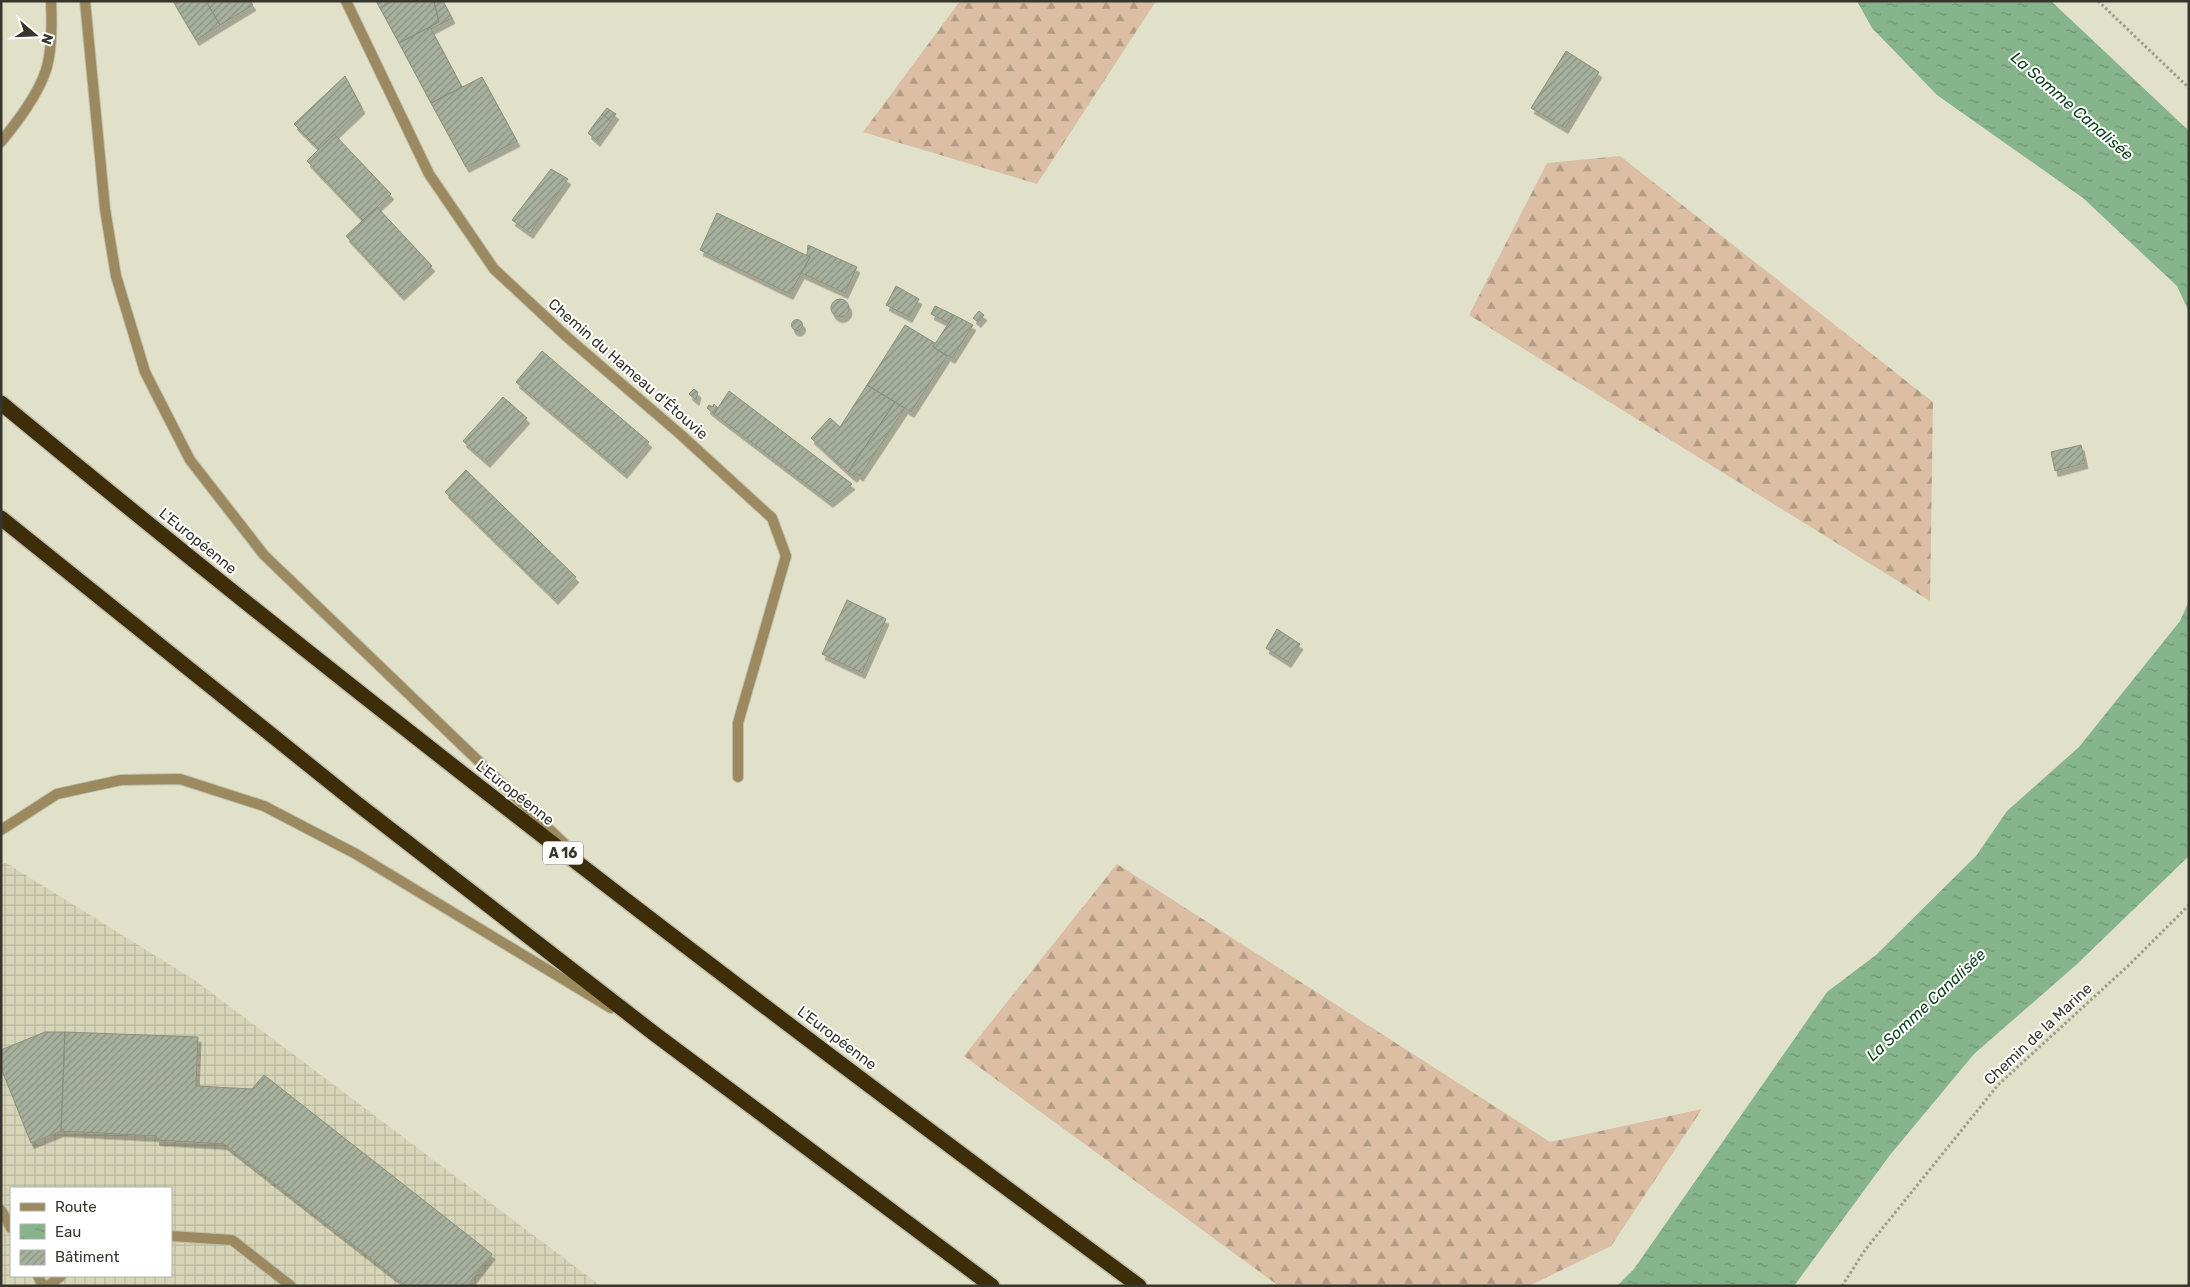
<svg xmlns="http://www.w3.org/2000/svg" width="2190" height="1287" font-family="Rubik,sans-serif">
  <style>
    .industrial { fill: url(#industrial-grid); fill-rule: evenodd }
    .forest { fill: url(#forest-firs) }
    .water { fill: url(#water-ripples) }
    .building { fill: url(#building-hatch); stroke: #88917d; filter: url(#shadow) }
    .lines { fill: none; stroke-linecap: round; stroke-linejoin: round }
    .lane-casing { stroke: #bfbfab; stroke-width: 12 }
    .street-casing { stroke: #bfbfab; stroke-width: 12 }
    .highway-casing { stroke: #bfbfab; stroke-width: 18 }
    .path { stroke: #9c9c8b; stroke-width: 3; stroke-dasharray: 2.5 2.5; stroke-linecap: butt }
    .lane { stroke: #9d895f; stroke-width: 10 }
    .street { stroke: #9d895f; stroke-width: 10 }
    .highway { stroke: #3d2e09; stroke-width: 15 }
    .labels { text-anchor: middle; dominant-baseline: central; stroke-width: 4; stroke-linejoin: round; paint-order: stroke }
    .shield { fill: #fff; stroke: #72726c; stroke-width: 1 }
    .shield-label { font-size: 14px; font-weight: bold; fill: #36362d }
    .street-label { font-size: 15px; fill: #36362d; stroke: #fff }
    .water-label { font-size: 16px; font-style: italic; fill: #0e441b; stroke: #fff }
  </style>
  <defs>
    <pattern id="industrial-grid" width="8" height="8" patternUnits="userSpaceOnUse" patternTransform="scale(1.25)"><rect width="8" height="8" fill="#d7d6b8"/><path d="M0 4h8M4 0v8" fill="none" stroke="#b9b89e"/></pattern>
    <pattern id="forest-firs" width="22" height="20" patternUnits="userSpaceOnUse" patternTransform="scale(1.25)"><rect width="22" height="20" fill="#dbbea3"/><path d="M5 1l3.5 6h-7zM16 11l3.5 6h-7z" fill="#b29b85"/></pattern>
    <pattern id="water-ripples" width="26" height="14" patternUnits="userSpaceOnUse" patternTransform="scale(1.25)"><rect width="26" height="14" fill="#86b58b"/><path d="M2 4q2-2 4 0t4 0M15 11q2-2 4 0t4 0" fill="none" stroke="#6e9472"/></pattern>
    <pattern id="building-hatch" width="6" height="6" patternUnits="userSpaceOnUse" patternTransform="scale(1.25)"><rect width="6" height="6" fill="#a7b09c"/><path d="M-1 1l2-2M0 6l6-6M5 7l2-2" fill="none" stroke="#899080"/></pattern>
    <filter id="shadow"><feDropShadow dx="3" dy="5.5" stdDeviation="0" flood-color="#0004"/></filter>
  </defs>
  <rect width="100%" height="100%" fill="#e1e1ca"/>
  <path class="industrial" d="M1 862 8 864 196 981 601 1286H1ZM11 1188H171V1276H11Z"/>
  <path class="forest" d="M960 1H1156L1037 184 863 132Z
    M1620 156 1933 402 1930 601 1469 315 1547 163Z
    M1117 864 1550 1142 1702 1109 1611 1246 1529 1286H1279L964 1056Z"/>
  <path class="water" d="M1857 1H2051L2189 131V312L2177 286 2083 198 1937 95 1872 28Z
    M2189 601V856L2076 965 1974 1054 1890 1155 1794 1286H1617L1634 1269 1827 992 1876 955 1976 856 2007 811 2079 747 2180 621Z"/>
  <path class="building" d="M173 1H206L220 25 196 40Z
    M206 1H250L253 5 220 25Z
    M376 1H393L380 8Z
    M393 1H434L439 22 399 43 380 8Z
    M443 1 452 18 431 29 430 27 439 22 434 2Z
    M430 27 462 87 431 103 399 43Z
    M1566 51 1599 72 1565 128 1531 108Z
    M345 76 362 108 319 149 294 124Z
    M482 77 517 141 466 167 431 103Z
    M607 108 616 114 611 121 602 114Z
    M602 114 611 121 597 141 588 133Z
    M334 134 391 194 363 220 307 161Z
    M551 169 568 179 530 233 512 220Z
    M377 207 432 266 401 295 346 236Z
    M717 213 810 257 790 294 700 250Z
    M808 245 857 267 845 293 801 273 810 257 807 255Z
    M896 286 919 299 909 317 886 305Z
    M831 308a9 9 0 1 1 18 0a9 9 0 1 1-18 0Z
    M935 306 954 315 949 323 931 314Z
    M979 311 984 315 978 322 973 318Z
    M954 315 973 325 952 358 933 347Z
    M791.5 325a5.5 5.5 0 1 1 11 0a5.5 5.5 0 1 1-11 0Z
    M905 325 935 343 933 347 947 356 911 412 867 385Z
    M542 351 649 442 624 473 516 382Z
    M867 385 895 402 848 472 811 438 830 418 840 427Z
    M694 389 698 392 696 400 689 394Z
    M729 391 852 484 830 502 714 414Z
    M503 397 527 418 487 462 463 441Z
    M895 402 905 408 860 476 857 473 854 477 848 472Z
    M714 404 718 408 714 414 707 408 709 405 713 407Z
    M2081 445 2085 463 2055 471 2051 452Z
    M466 470 576 577 555 599 445 492Z
    M847 600 886 619 862 673 822 654Z
    M1277 629 1300 644 1288 662 1266 648Z
    M45 1032H65L61 1131 31 1143 1 1068V1050Z
    M65 1032 198 1037 196 1086 252 1089 264 1075 492 1254 467 1286H406L224 1144 157 1140 156 1136 61 1131Z"/>
  <g class="lines">
    <g class="lane-casing">
      <path id="lane" d="M85 1 105 209 116 276 145 372 190 460 264 555 571 850
        M1 142C17 122 38 95 46 70 52 51 52 22 51 1
        M1 830 57 794 121 780 180 779 264 806 356 854 611 1008
        M1 1210 11 1228
        M171 1236 232 1240 291 1286
        M38 1276 43 1286
        M48 1286 61 1276"/>
    </g>
    <g class="street-casing">
      <path id="street" d="M346 1 429 174 494 269 567 337 680 434 772 518 786 556 738 723V777"/>
    </g>
    <g class="highway-casing">
      <path id="highway" d="M1 403C371 709 752 1001 1139 1286
        M1 518 355 802 656 1035 992 1286"/>
    </g>
    <path class="path" d="M2098 1 2189 88
      M1842 1286 1865 1250 1998 1085 2129 965 2189 905"/>
    <use href="#lane" class="lane"/>
    <use href="#street" class="street"/>
    <use href="#highway" class="highway"/>
  </g>
  <g class="labels">
    <rect class="shield" x="543" y="841.5" width="40" height="23" rx="4"/>
    <g class="shield-label">
      <text x="563" y="853">A 16</text>
    </g>
    <g class="street-label">
      <text transform="translate(628 369) rotate(41)">Chemin du Hameau d'Étouvie</text>
      <text transform="translate(198 541) rotate(39)">L'Européenne</text>
      <text transform="translate(515 793) rotate(38)">L'Européenne</text>
      <text transform="translate(2038 1034) rotate(-43)">Chemin de la Marine</text>
      <text transform="translate(837 1038) rotate(37)">L'Européenne</text>
    </g>
    <g class="water-label">
      <text transform="translate(2072 106) rotate(41)">La Somme Canalisée</text>
      <text transform="translate(1926 1005) rotate(-43)">La Somme Canalisée</text>
    </g>
  </g>
  <rect width="2190" height="1287" fill="none" stroke="#36362d" stroke-width="5"/>
  <rect x="10" y="1187" width="162" height="90" fill="#ffffff" stroke="#afafab"/>
  <rect x="20" y="1203" width="25" height="8" fill="#9d895f" stroke="#afafab"/>
  <text x="55" y="1212" font-size="15" fill="#36362d">Route</text>
  <rect x="20" y="1224" width="25" height="15" fill="url(#water-ripples)" stroke="#afafab"/>
  <text x="55" y="1237" font-size="15" fill="#36362d">Eau</text>
  <rect x="20" y="1250" width="25" height="15" fill="url(#building-hatch)" stroke="#afafab"/>
  <text x="55" y="1262" font-size="15" fill="#36362d">Bâtiment</text>
  <g transform="translate(35 35) rotate(109)" stroke="#ffffff" stroke-width="4" paint-order="stroke">
  <path d="M0-4L9 19L0 12L-9 19Z" fill="#36362d"/>
  <text y="-8" font-size="14" font-weight="bold" text-anchor="middle" fill="#36362d">N</text>
  </g>
</svg>
